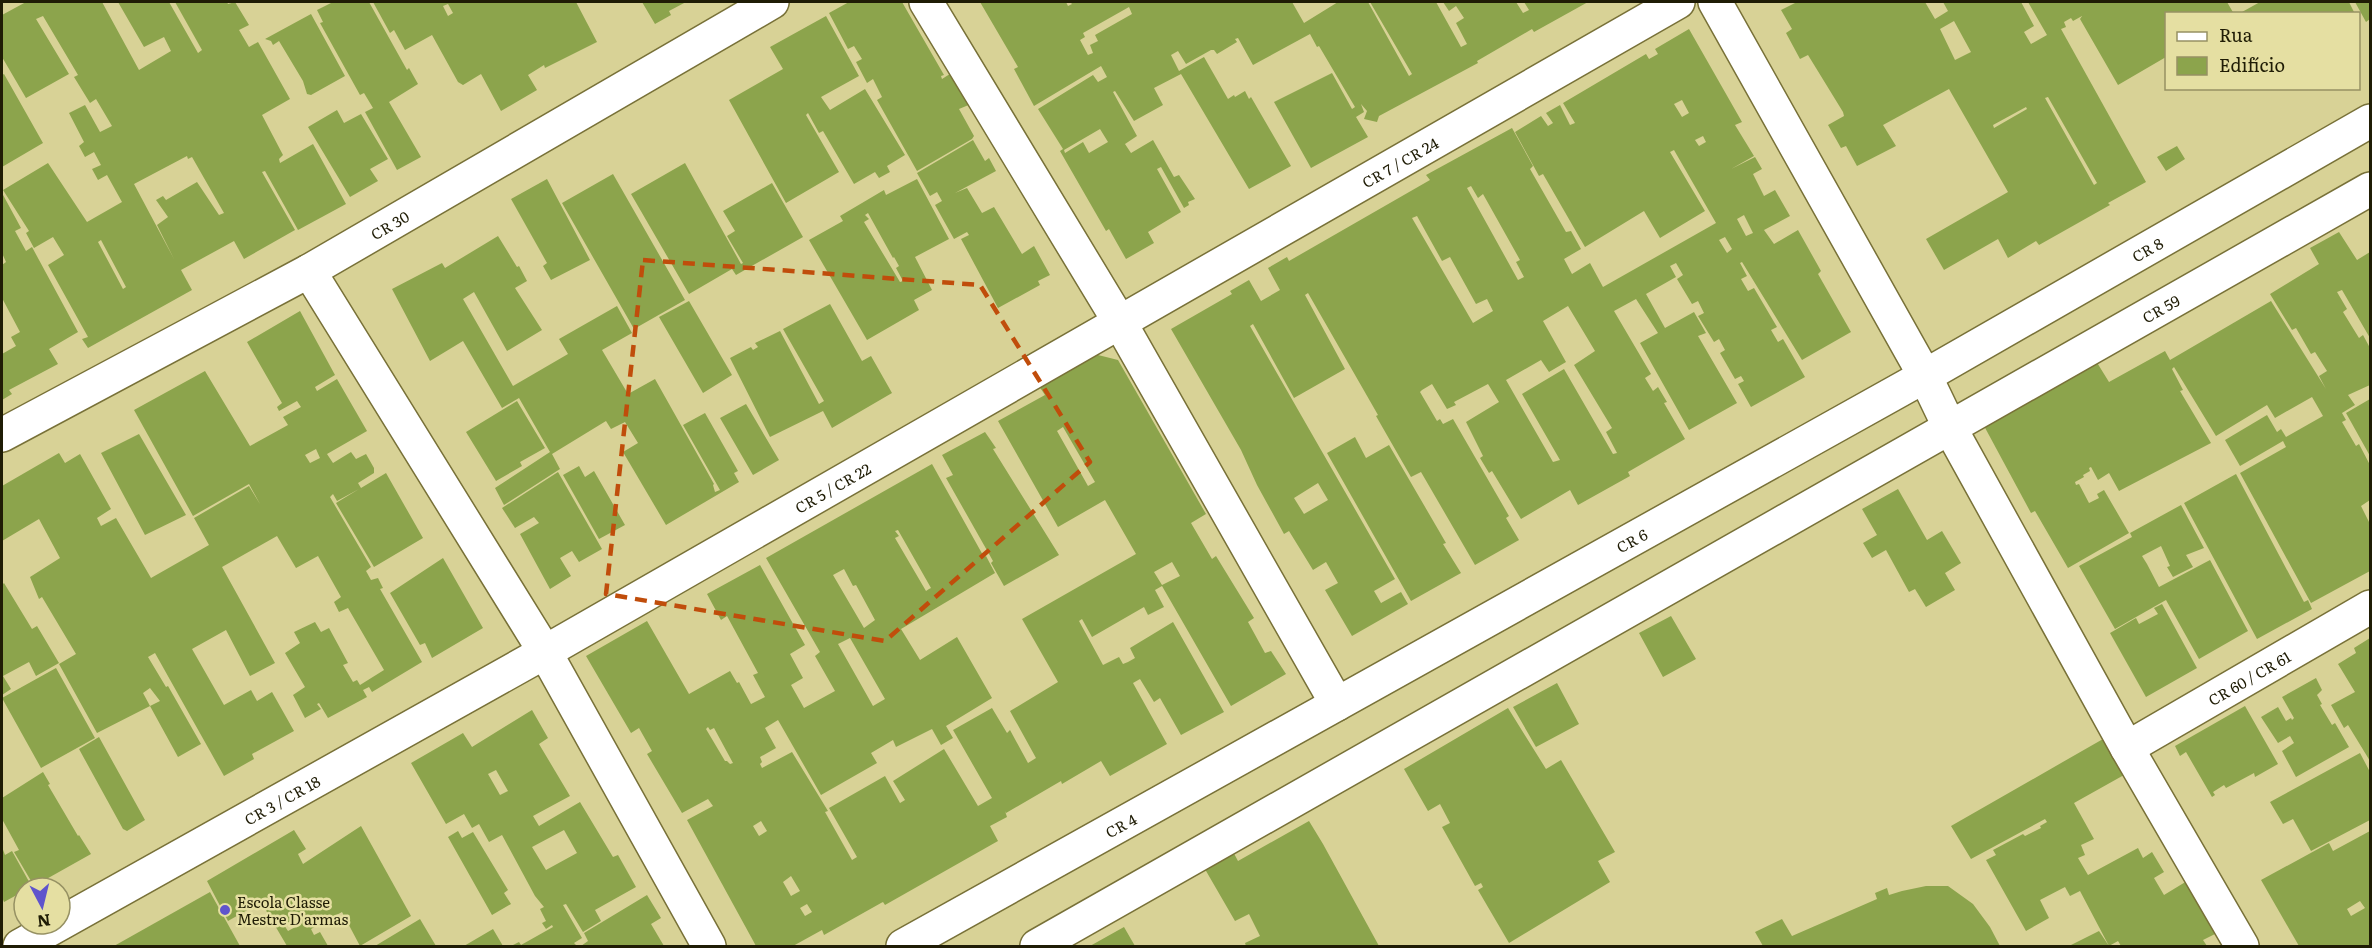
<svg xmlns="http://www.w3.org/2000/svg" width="2372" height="948" font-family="Literata,serif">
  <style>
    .building { fill: #8ca44c; fill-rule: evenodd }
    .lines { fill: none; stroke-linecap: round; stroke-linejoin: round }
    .minor-casing { stroke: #787138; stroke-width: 36 }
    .minor { stroke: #fff; stroke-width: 33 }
    .marked { fill: none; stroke: #c04d0b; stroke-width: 4.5; stroke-dasharray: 12 8; stroke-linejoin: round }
    .poi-dot { fill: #5f54cc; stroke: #e5dfa2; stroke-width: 2 }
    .labels { text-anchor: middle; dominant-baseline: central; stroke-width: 5; stroke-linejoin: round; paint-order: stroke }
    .street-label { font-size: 15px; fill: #1f1c05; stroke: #e5dfa2 }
    .poi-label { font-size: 15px; fill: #1f1c05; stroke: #e5dfa2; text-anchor: start }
  </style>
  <rect width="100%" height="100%" fill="#d8d296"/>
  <path class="building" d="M26 2H102L139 70 171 51 164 37 144 47 118 2H169L198 53 202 50 175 2H227L228 4 235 2 249 25 239 30 249 47 258 42 290 99 262 115 283 155 279 159 280 163 313 144 346 204 298 230 265 171 262 172 295 230 244 259 234 241 181 270 192 290 88 348 82 339 88 337 48 265 64 255 53 237 34 248 26 233 29 231 3 190 48 163 87 222 122 202 107 175 98 180 92 169 101 165 94 152 85 157 79 146 84 142 69 113 85 105 100 132 112 126 96 99 90 103 74 77 78 75 43 16 36 19 69 74 26 98 2 57V15ZM187 156 188 159 192 157 224 213 219 215 197 182 166 200 163 196 156 200 168 217 157 225 174 259 134 184ZM101 240 126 287 123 289 98 242Z
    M333 2H369L407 70 409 68 418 84 389 102 421 157 397 170 365 112 373 108 364 93 360 95 320 23 323 22 317 10Z
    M373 2H576L597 42 545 68 544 65 528 75 537 90 501 111 481 74 463 85 458 82 432 35 405 50 394 30 390 33ZM448 4 453 13 448 16 443 6Z
    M642 2H686L669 11 671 15 655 24Z
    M849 2H902L944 75 941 76 942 79 953 72 971 104 959 109 974 136 972 139 917 171 877 100 882 97 873 79 867 83 856 62 862 59 854 46 848 49 829 13Z
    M980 2H1031L1032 3 1035 2H1066L1068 6 1072 4 1070 2H1292L1304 23 1338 2H1368L1409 76 1412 74 1370 2H1436L1461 47 1467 44 1456 23 1464 18 1456 6 1449 11 1443 2H1516L1523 13 1529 10 1524 2H1588L1534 32 1532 29 1477 61 1478 63 1379 116 1377 122 1364 119 1367 111 1361 104 1364 112 1356 117 1368 137 1311 168 1274 102 1332 73 1352 109 1355 107 1319 46 1317 47 1310 34 1253 65 1238 38 1235 39 1237 42 1217 54 1214 50H1211L1186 64 1178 51 1171 55 1179 71 1204 57 1228 99 1234 95 1235 97 1245 91 1249 99 1251 97 1291 166 1249 189 1181 74 1154 88 1163 105 1134 121 1115 91 1113 92 1137 136 1125 144 1131 153 1153 140 1174 177 1179 175 1195 199 1188 202 1189 205 1184 208 1161 167 1157 169 1181 212 1148 232 1154 243 1126 259 1109 229 1106 231 1060 151 1063 149 1038 109 1093 75 1098 82 1107 77 1101 66 1034 106 1014 69 1018 67ZM1129 7 1132 14 1095 35 1098 41 1090 45 1093 53 1088 55 1080 40 1085 37 1083 33ZM1100 129 1108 142 1089 153 1083 142 1065 153 1064 150Z
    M1797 2H1925L1935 19 1948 11 1943 2H2021L2034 26 2024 32 2031 44 2047 35 2028 2H2227L2234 14H2166V57L2118 85 2080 19 2082 16 2073 21 2071 18 2064 22 2066 27 2061 29 2146 182 2108 203 2110 205 2039 245 2036 241 2008 258 1998 239 1944 270 1926 239 2008 192 1949 89 1883 125 1896 146 1857 166 1846 146 1841 148 1828 125 1844 116 1843 112 1808 55 1800 59 1786 33 1792 29 1781 10ZM1954 21 1971 52 1955 60 1940 29ZM2048 97 2097 183 2094 185 2045 98ZM2026 107 2027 109 1994 128 1993 125Z
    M2260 2H2349L2355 14H2243L2242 12Z
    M2355 2H2370V19L2366 22Z
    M311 14 345 76 311 95 307 94 303 81 279 41 273 45 271 41 265 39Z
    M826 16 859 76 821 97 830 110 865 89 905 155 887 166 890 172 879 178 875 172 854 184 823 131 819 133 808 113 806 115 839 172 786 203 729 100 783 69 770 47Z
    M1689 29 1742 122 1735 125 1754 156 1731 169 1755 157 1762 169 1753 174 1764 196 1775 190 1790 216 1764 230 1774 244 1798 230 1821 271 1818 274 1851 332 1802 360 1742 262 1740 263 1747 276 1741 279 1748 291 1754 288 1777 327 1771 330 1778 342 1783 339 1805 377 1751 407 1738 384 1744 381 1741 376 1735 379 1720 353 1725 350 1719 339 1714 342 1698 316 1704 313 1698 301 1692 304 1677 279 1683 275 1676 263 1670 266 1676 277 1646 294 1665 328 1694 312 1706 333 1698 336 1737 403 1689 430 1640 343 1658 333 1636 299 1614 311 1651 374 1645 378 1653 391 1658 387 1667 402 1664 403 1685 439 1628 472 1630 476 1578 505 1570 490 1521 519 1492 471 1489 473 1480 458 1483 456 1466 422 1499 402 1488 384 1454 402 1456 405 1447 409 1432 384 1422 390 1420 392 1437 421 1440 419 1443 424 1453 419 1509 516 1506 518 1519 540 1475 565 1421 472 1411 477 1376 416 1378 415 1308 293 1305 295 1345 369 1294 398 1253 324 1250 326 1395 579 1374 591 1381 603 1401 592 1408 604 1352 636 1325 590 1338 583 1326 562 1313 570 1289 531 1284 534 1257 485 1241 450 1171 329 1232 294 1230 291 1249 280 1261 301 1280 290 1268 268 1287 257 1289 261 1430 180 1426 175 1512 128 1533 166 1530 169 1566 232 1571 231 1581 249 1564 259 1572 274 1590 263 1603 287 1716 223 1674 150 1670 152 1705 211 1660 238 1644 211 1585 247 1543 174 1539 176 1515 132 1541 116 1548 126 1553 123 1546 113 1560 105 1570 125 1575 123 1563 103 1646 54 1649 59 1658 54 1655 49ZM1682 100 1689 113 1682 117 1674 104ZM1703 136 1706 142 1699 146 1695 140ZM1471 186 1478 198 1483 194 1520 260 1516 262 1524 277 1518 280 1467 188ZM1744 215 1753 233 1746 236 1737 219ZM1417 216 1442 261 1450 257 1476 304 1487 299 1493 311 1473 323 1412 218ZM1725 237 1732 249 1727 253 1719 240ZM1568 306 1595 351 1574 365 1612 428 1606 432 1617 453 1613 454 1564 369 1522 394 1560 460 1553 462 1506 380 1541 360 1549 372 1566 362 1543 321ZM1318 483 1328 500 1304 514 1294 498Z
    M4 74 43 143 2 167V75Z
    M337 110 344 123 361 114 388 159 370 169 378 181 350 197 308 127Z
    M973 140 985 161 989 158 996 171 955 193 967 188 982 213 994 207 1022 254 1034 246 1050 275 1038 281 1040 285 998 308 961 239 969 235 967 232 954 239 935 205 942 201 937 192 930 196 917 173Z
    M2177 146 2185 159 2166 171 2157 157Z
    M685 163 741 264 743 263 727 236 735 231 723 211 772 183 803 237 736 275 732 269 689 294 631 194Z
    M613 174 685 300 634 329 562 203Z
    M547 179 590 260 551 280 543 266 547 263 511 199Z
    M917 179 949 239 915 257 932 290 914 300 919 310 867 340 809 240 843 221 840 216 884 190 886 195ZM868 213 893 258 894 257 899 266 896 268 903 281 900 282 864 222 869 219 865 215Z
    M2 193 21 228 15 231 26 251 32 247 78 332 49 349 58 364 9 390 12 394 2 400V354L16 346 11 337 20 332 2 298V265L6 262 2 253Z
    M2339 232 2357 260 2370 252V338L2342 290 2337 292 2347 309 2343 312 2359 338 2363 335 2370 348V385L2348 395 2355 405 2342 413 2346 420 2342 422 2356 446 2359 444 2370 465V500L2361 506 2370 524V571L2311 603 2240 473 2286 447 2283 441 2240 466 2225 440 2267 415 2277 432 2281 429 2286 437 2323 416 2312 397 2275 418 2267 405 2216 436 2174 367 2172 369 2183 390 2180 391 2211 443 2119 491 2109 473 2098 480 2091 467 2089 468 2090 471 2083 475 2084 477 2075 482 2076 485 2079 484 2089 503 2099 498 2097 494 2104 490 2129 533 2068 568 2035 511 2031 513 1983 424 2096 361 2109 382 2165 351 2170 360 2271 301 2326 389 2319 376 2327 371 2315 352 2311 354 2296 328 2292 330 2270 294 2319 264 2310 248Z
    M498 236 517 267 519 266 527 281 515 288 542 330 507 351 474 292 463 299 513 386 568 354 559 339 617 306 632 333 602 350 628 394 655 379 714 484 713 485 715 492 720 490 683 425 705 413 738 471 734 473 739 482 666 525 623 452 638 443 625 422 611 429 606 421 552 454 560 469 504 505 495 488 550 452 519 398 502 408 463 341 430 361 392 289 442 263 445 268Z
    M689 301 732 375 703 393 659 317Z
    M830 304 862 361 871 356 892 393 832 428 823 411 770 437 730 358 751 347 753 350 758 347 755 343 780 331 819 404 824 401 783 329Z
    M300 311 335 375 315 387 317 391 337 379 367 431 327 454 333 463 351 452 356 459 366 454 374 468V473L358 483 361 488 386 473 423 538 374 567 336 503 359 489 337 501 333 494 330 497 371 567 366 571 371 580 378 578 383 588 380 589 422 662 372 692 369 687 363 690 367 697 328 718 319 703 317 704 321 709 305 718 293 695 305 687 285 653 300 643 294 632 315 622 321 632 329 628 348 663 343 665 353 682 357 680 360 685 384 670 348 608 339 612 334 602 341 597 318 556 296 568 277 536 222 567 275 663 250 676 226 630 192 649 224 705 251 690 257 701 272 692 294 731 252 754 254 759 224 776 155 653 148 657 166 687 168 686 201 744 178 757 150 706 160 701 150 688 143 693 150 706 97 733 59 664 76 654 42 597 39 599 30 577 60 558 39 519 2 541V486L59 453 65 463 80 454 111 509 97 518 101 526 116 518 151 578 209 545 194 518 249 486 260 504 249 484 193 516 134 410 205 371 250 446 288 425 283 417 301 407 297 401 279 411 277 407 282 403 247 342ZM316 449 320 458 310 463 305 455Z
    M1094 354 1118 360 1206 514 1191 523 1212 559 1216 556 1254 618 1248 622 1265 653 1271 651 1286 674 1231 706 1162 586 1155 590 1164 607 1148 615 1144 607 1092 637 1082 619 1079 621 1103 665 1119 657 1123 664 1128 662 1135 658 1130 648 1173 622 1224 712 1181 735 1160 698 1154 702 1140 679 1133 683 1167 744 1110 776 1101 761 1062 784 1061 781 1006 813 1005 811 1007 817 990 826 998 841 885 905 883 902 881 903 824 935 822 930 793 946H756L687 820 713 806 708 799 682 813 647 754 652 751 639 728 631 733 586 656 647 621 689 694 730 671 737 683 739 682 751 704 765 697 753 675 758 673 727 616 721 620 707 594 760 565 805 645 790 654 803 678 791 685 804 708 835 691 815 656 820 652 766 558 932 464 984 557 986 556 995 573 901 629 920 660 957 637 992 698 946 726 953 738 941 745 932 729 896 747 893 740 871 753 877 763 821 795 778 720 765 728 776 748 760 757 762 762 760 764 762 768 792 752 828 811 825 812 852 860 857 857 829 808 885 776 900 803 905 800 893 781 944 749 978 806 992 798 953 730 992 708 1007 733 1010 730 1028 763 1036 758 1010 711 1058 682 1022 619 1136 554 1105 500 1058 527 998 421 1045 395 1039 386ZM1063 427 1095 482 1088 486 1057 431ZM898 530 931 588 929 589 926 591 895 538 899 536 895 531ZM1172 562 1180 576 1162 585 1154 572ZM844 569 853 586 856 585 875 620 864 628 833 575ZM850 638 885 699 873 706 838 644ZM708 727 710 730 714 728 733 763 730 764 727 761H725L706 729ZM761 821 767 831 759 836 753 826ZM791 876 800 891 791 896 783 882ZM807 904 812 912 805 916 800 908Z
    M2370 399V456L2346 413Z
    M517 401 545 448 520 462 522 466 496 481 466 432Z
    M746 404 779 460 753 475 720 418Z
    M985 432 996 448 993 449 1059 555 1004 586 991 563 993 561 946 478 953 475 942 455Z
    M139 434 186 515 145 535 101 453Z
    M1355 437 1366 458 1389 445 1446 543 1443 544 1461 573 1411 601 1327 453Z
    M579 466 585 477 594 471 625 525 599 539 563 475Z
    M558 472 602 549 579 562 572 551 560 558 571 576 550 589 520 534 539 523 534 517 515 528 502 508Z
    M2236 474 2304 602 2308 600 2312 609 2257 639 2184 503Z
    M1898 489 1927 540 1942 531 1961 563 1945 573 1955 590 1926 607 1915 589 1909 592 1886 550 1872 558 1863 543 1877 535 1862 509Z
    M2181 505 2204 548 2186 555 2193 567 2173 577 2167 567 2170 566 2161 546 2142 556 2147 564 2159 587 2210 560 2248 631 2199 659 2166 600 2115 629 2079 566 2132 537 2130 533Z
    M443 558 483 628 432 658 425 643 420 645 390 593Z
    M4 583 32 629 37 626 59 663 36 676 29 662 3 676 11 689 2 695V585Z
    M2162 604 2197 668 2146 697 2110 633 2136 618 2139 624 2158 614 2154 608Z
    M1671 616 1696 659 1663 677 1639 633Z
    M2370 638V761L2348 725 2344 728 2331 705 2355 692 2338 664 2356 653 2354 648Z
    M56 668 95 738 41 768 2 698Z
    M2316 678 2322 690 2317 695 2322 704 2320 705 2332 725 2335 723 2349 747 2296 777 2282 751 2294 743 2290 736 2278 743 2261 717 2278 707 2286 721 2291 718 2292 720 2294 718 2282 697Z
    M1557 683 1579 724 1536 747 1513 707Z
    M2245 706 2278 764 2255 777 2254 773 2226 788 2224 785 2213 792 2215 795 2212 797 2186 752 2180 756 2175 746Z
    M1508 708 1546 769 1561 760 1615 852 1598 861 1610 882 1509 943 1478 890 1483 887 1481 883 1475 886 1442 827 1450 823 1440 804 1428 811 1404 769Z
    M532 710 548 738 539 744 570 796 533 816 539 826 580 802 613 857 618 855 636 887 595 910 601 921 583 932 566 904 563 905 582 938 574 943 577 946H511L519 942 521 945 553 927 552 925 546 929 542 923 546 921 540 909 544 907 535 896 502 835 489 842 479 824 472 828 464 814 446 824 411 763 463 733 472 747ZM496 770 508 791 500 795 488 774ZM564 830 577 853 546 870 532 847Z
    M99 737 145 820 127 831 123 829 79 749Z
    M2103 739 2124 775 2074 803 2094 839 2081 845 2085 855 2078 858 2088 875 2138 848 2143 858 2152 852 2164 872 2154 878 2164 895 2187 881 2217 933 2203 940 2207 946H2121L2118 941 2109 946 2080 891 2070 896 2065 887 2040 900 2049 918 2026 931 1986 860 1996 855 1993 850 2023 834 2025 836 2041 828 2040 826 2047 822 2045 819 1971 859 1951 826Z
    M2360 753 2370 772V820L2311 851 2293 819 2283 824 2270 802Z
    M43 772 50 784 48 785 78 836 79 835 91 854 34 886 14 852 19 850 2 819V798Z
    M1309 821 1323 844 1379 946H1246L1245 943 1260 936 1249 914 1235 921 1202 864 1231 848 1238 861Z
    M361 826 411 916 360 946 342 912 311 929 314 935 320 932 328 946H287L261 902 228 921 207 881 294 830 306 849 298 854 303 864ZM297 917 301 924 288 931 284 925Z
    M458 831 462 838 473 832 508 890 504 893 511 904 492 915 448 837Z
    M2370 831V946H2299L2261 880 2329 843 2333 851ZM2360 901 2365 908 2351 916 2347 909Z
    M2 847 5 855 12 851 32 887 24 888V891L4 902 2 897Z
    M1926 886H1948L1973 904 1990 927 2000 946H1763L1755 932 1782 919 1792 936 1877 899 1875 893 1887 888 1889 895 1902 891Z
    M210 892 240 946H114Z
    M647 895 661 918 651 924 664 946H581L588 941 584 933Z
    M420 919 436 946H375Z
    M1124 927 1135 946H1090Z
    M493 929 503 946H464Z
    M2099 931 2109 946H2069Z"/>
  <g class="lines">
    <g class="minor-casing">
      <g id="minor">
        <path d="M926 2 1119 321 1337 704"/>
        <path d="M1715 2 1925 376 1950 428 2127 748 2242 946"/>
        <path d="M309 271 545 652 709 946"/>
        <path id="s1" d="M2 435 309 271 772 2"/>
        <path id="s2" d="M2127 748 2370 607"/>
        <path id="s3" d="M20 946 545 652 1678 2"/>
        <path id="s4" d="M903 946 1925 376 2370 121"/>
        <path id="s5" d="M1037 946 2370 189"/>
      </g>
    </g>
    <use href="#minor" class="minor"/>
  </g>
  <path class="marked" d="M643 260 980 285 1090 462 885 641 606 594Z"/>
  <circle class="poi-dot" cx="225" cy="910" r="6"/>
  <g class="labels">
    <g class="street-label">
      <text stroke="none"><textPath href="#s3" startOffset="1587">CR 7 / CR 24</textPath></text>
      <text stroke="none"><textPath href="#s1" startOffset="441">CR 30</textPath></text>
      <text stroke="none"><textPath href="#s4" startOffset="1426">CR 8</textPath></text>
      <text stroke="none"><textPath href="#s5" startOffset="1292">CR 59</textPath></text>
      <text stroke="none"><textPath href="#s3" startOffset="933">CR 5 / CR 22</textPath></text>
      <text stroke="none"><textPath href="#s4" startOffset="834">CR 6</textPath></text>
      <text stroke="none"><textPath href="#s2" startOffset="141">CR 60 / CR 61</textPath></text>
      <text stroke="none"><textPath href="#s3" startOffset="300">CR 3 / CR 18</textPath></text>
      <text stroke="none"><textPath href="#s4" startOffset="249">CR 4</textPath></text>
    </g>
    <g class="poi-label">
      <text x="237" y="901">Escola Classe<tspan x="237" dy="17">Mestre D'armas</tspan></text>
    </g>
  </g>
  <rect width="2372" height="948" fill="none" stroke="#1f1c05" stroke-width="6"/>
  <rect x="2165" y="12" width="195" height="78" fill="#e5dfa2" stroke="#969163" stroke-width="1.5"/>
  <rect x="2177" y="32" width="30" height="9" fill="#ffffff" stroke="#969163" stroke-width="1.5"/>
  <text x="2219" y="42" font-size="18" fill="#1f1c05">Rua</text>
  <rect x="2177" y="57" width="30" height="18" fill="#8ca44c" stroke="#969163" stroke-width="1.5"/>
  <text x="2219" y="72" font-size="18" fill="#1f1c05">Edifício</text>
  <g transform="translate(42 906) rotate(173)"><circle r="28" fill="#e5dfa2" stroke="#969163" stroke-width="1.5"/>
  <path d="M0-4.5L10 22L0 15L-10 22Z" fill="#5f54cc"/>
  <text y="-9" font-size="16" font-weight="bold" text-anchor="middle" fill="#1f1c05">N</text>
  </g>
</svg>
